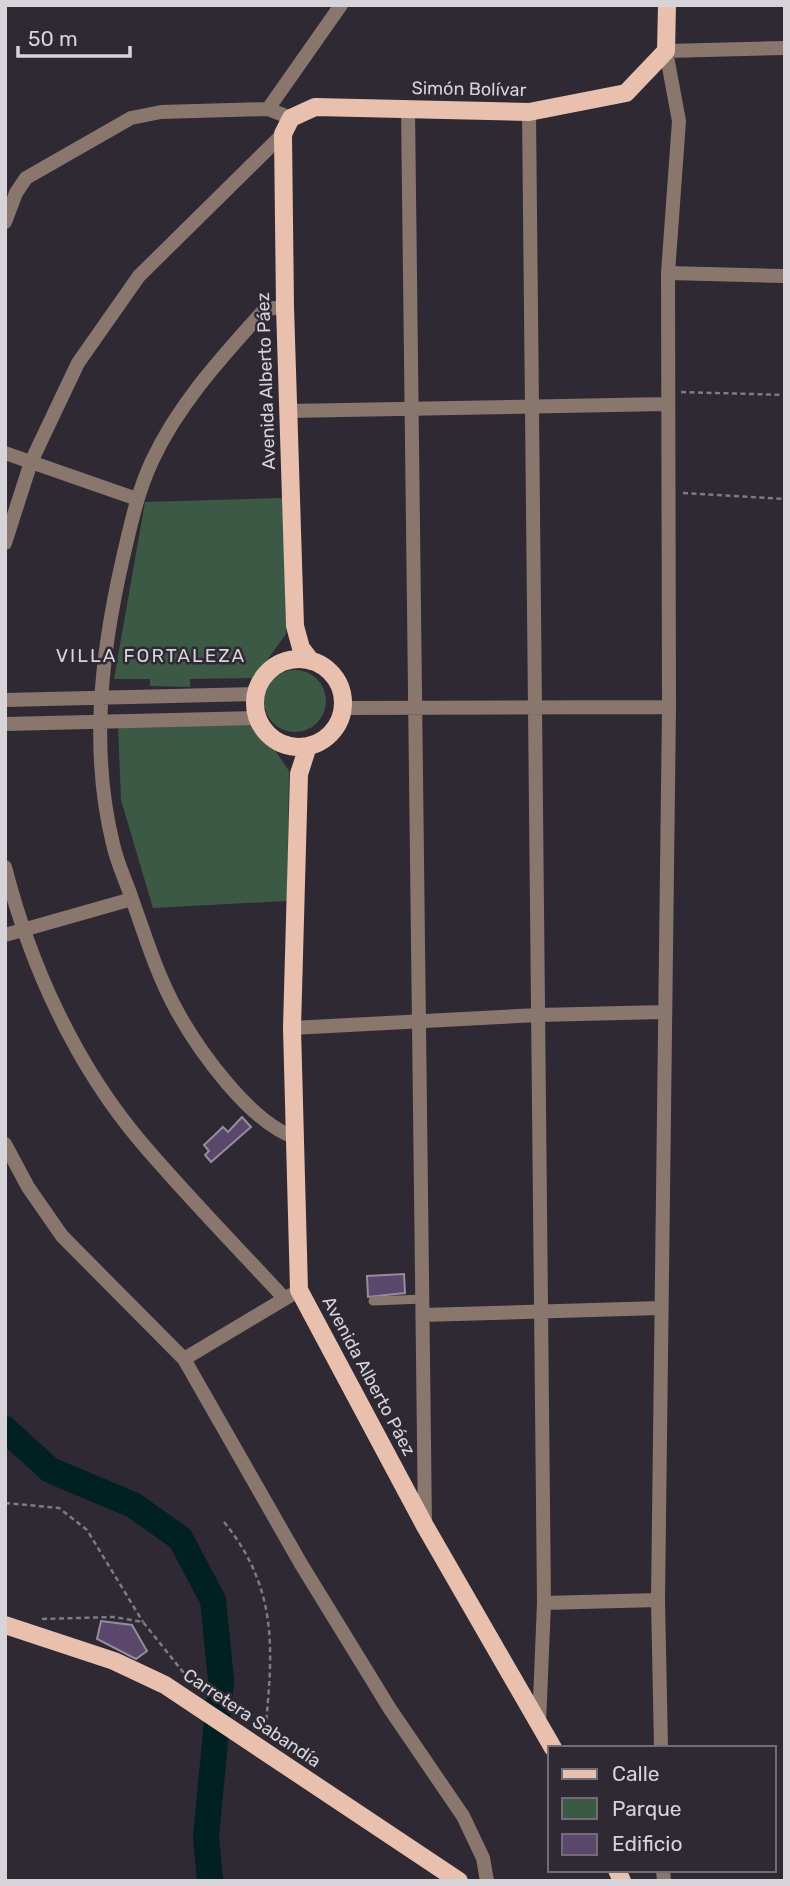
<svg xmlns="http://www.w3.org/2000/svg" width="790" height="1886" font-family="Rubik,sans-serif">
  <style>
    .green { fill: #3c5945 }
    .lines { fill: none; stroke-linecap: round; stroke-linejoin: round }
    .river { stroke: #012021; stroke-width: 26 }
    .building { fill: #5b476b; stroke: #948e9a; stroke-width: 2 }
    .path { stroke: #7f7b83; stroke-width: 2.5; stroke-dasharray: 5 3.5; stroke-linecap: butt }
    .lane { stroke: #89766d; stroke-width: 9 }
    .street { stroke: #89766d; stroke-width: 14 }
    .primary { stroke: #e9c0ae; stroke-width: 18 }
    .labels { text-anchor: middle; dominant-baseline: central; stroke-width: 5; stroke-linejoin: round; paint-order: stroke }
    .street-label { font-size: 18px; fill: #d6d3d9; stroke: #2f2933 }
    .neighbourhood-label { font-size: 19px; letter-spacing: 2px; fill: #d6d3d9; stroke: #2f2933 }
  </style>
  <rect width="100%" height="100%" fill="#2f2933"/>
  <path class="green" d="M283 498 286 634 254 678 190 679V687L150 686V679H114L145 502Z
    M264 701a31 31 0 1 1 62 0a31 31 0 1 1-62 0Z
    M244 717 275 750 289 771 287 901 153 908 121 800 118 726Z"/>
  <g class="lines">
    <path class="river" d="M5 1429 50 1470 133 1505 180 1538 213 1600 221 1680 206 1836 210 1881"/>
  </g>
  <path class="building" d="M242 1117 251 1127 211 1162 205 1155 209 1151 204 1145 223 1127 228 1132Z
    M404 1274 405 1293 368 1297 367 1276Z
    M101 1621 132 1625 147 1651 136 1659 97 1639Z"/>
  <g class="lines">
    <path class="path" d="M681 392 785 395
      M683 493 785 499
      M5 1503 59 1508 87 1530 143 1622
      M224 1522C279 1590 273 1651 265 1733
      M42 1619 114 1617 143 1622 187 1677"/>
    <path class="lane" d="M373 1301 423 1299"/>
    <path class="street" d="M268 109 341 5
      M408 109 425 1525
      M529 112 544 1603 539 1724
      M5 222 16 193 26 178 131 118 161 112 268 109 291 118
      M668 273 785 276
      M285 307 265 309C223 356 179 403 152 461 137 493 130 528 122 562 101 655 90 751 113 844 117 863 126 881 132 899 146 938 157 975 177 1011 199 1051 250 1122 294 1137
      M288 411 667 404
      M5 453 137 499
      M5 543 31 462 78 363 139 276 283 134
      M5 700 256 694
      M342 708 669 707
      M5 724 257 718
      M5 867C30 965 75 1064 141 1142 186 1195 236 1246 284 1298
      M5 935 132 899
      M292 1028 538 1015 664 1012
      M5 1144 28 1187 62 1236 184 1359 301 1564 390 1709 463 1816 483 1858 487 1881
      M423 1315 660 1308
      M184 1359 291 1295
      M544 1603 658 1600
      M661 1748 658 1600 669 707 668 273 679 121 666 51 785 48
      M663 1870 664 1881"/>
    <path class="primary" d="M255 703a44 44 0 1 1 88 0a44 44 0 1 1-88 0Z
      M311 661 301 648 295 626 285 307 283 134 291 118 315 107 529 112 626 93 666 51 667 5
      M308 746 299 774 292 1028 299 1290 425 1526 553 1748
      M5 1625 114 1661 165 1685 459 1881
      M617 1870 622 1881"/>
  </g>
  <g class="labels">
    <g class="street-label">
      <text transform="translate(469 89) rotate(1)">Simón Bolívar</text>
      <text transform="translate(266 381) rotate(-92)">Avenida Alberto Páez</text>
      <text transform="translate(369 1376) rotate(62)">Avenida Alberto Páez</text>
      <text transform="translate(252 1718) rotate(34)">Carretera Sabandía</text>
    </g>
    <g class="neighbourhood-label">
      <text x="151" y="655">VILLA FORTALEZA</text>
    </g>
  </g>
  <rect width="790" height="1886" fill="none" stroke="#d6d3d9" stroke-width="14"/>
  <rect x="548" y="1746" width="228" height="126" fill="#2f2933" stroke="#726d75" stroke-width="2"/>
  <rect x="562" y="1769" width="35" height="10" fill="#e9c0ae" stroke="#726d75" stroke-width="2"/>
  <text x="612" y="1781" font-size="21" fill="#d6d3d9">Calle</text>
  <rect x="562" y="1798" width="35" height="21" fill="#3c5945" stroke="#726d75" stroke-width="2"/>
  <text x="612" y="1816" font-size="21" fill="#d6d3d9">Parque</text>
  <rect x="562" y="1834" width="35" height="21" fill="#5b476b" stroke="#726d75" stroke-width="2"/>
  <text x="612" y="1851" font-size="21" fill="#d6d3d9">Edificio</text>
  <path d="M18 46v10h112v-10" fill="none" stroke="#d6d3d9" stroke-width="3.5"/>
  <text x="28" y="46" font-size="21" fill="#d6d3d9" stroke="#2f2933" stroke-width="5" paint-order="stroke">50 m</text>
</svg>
